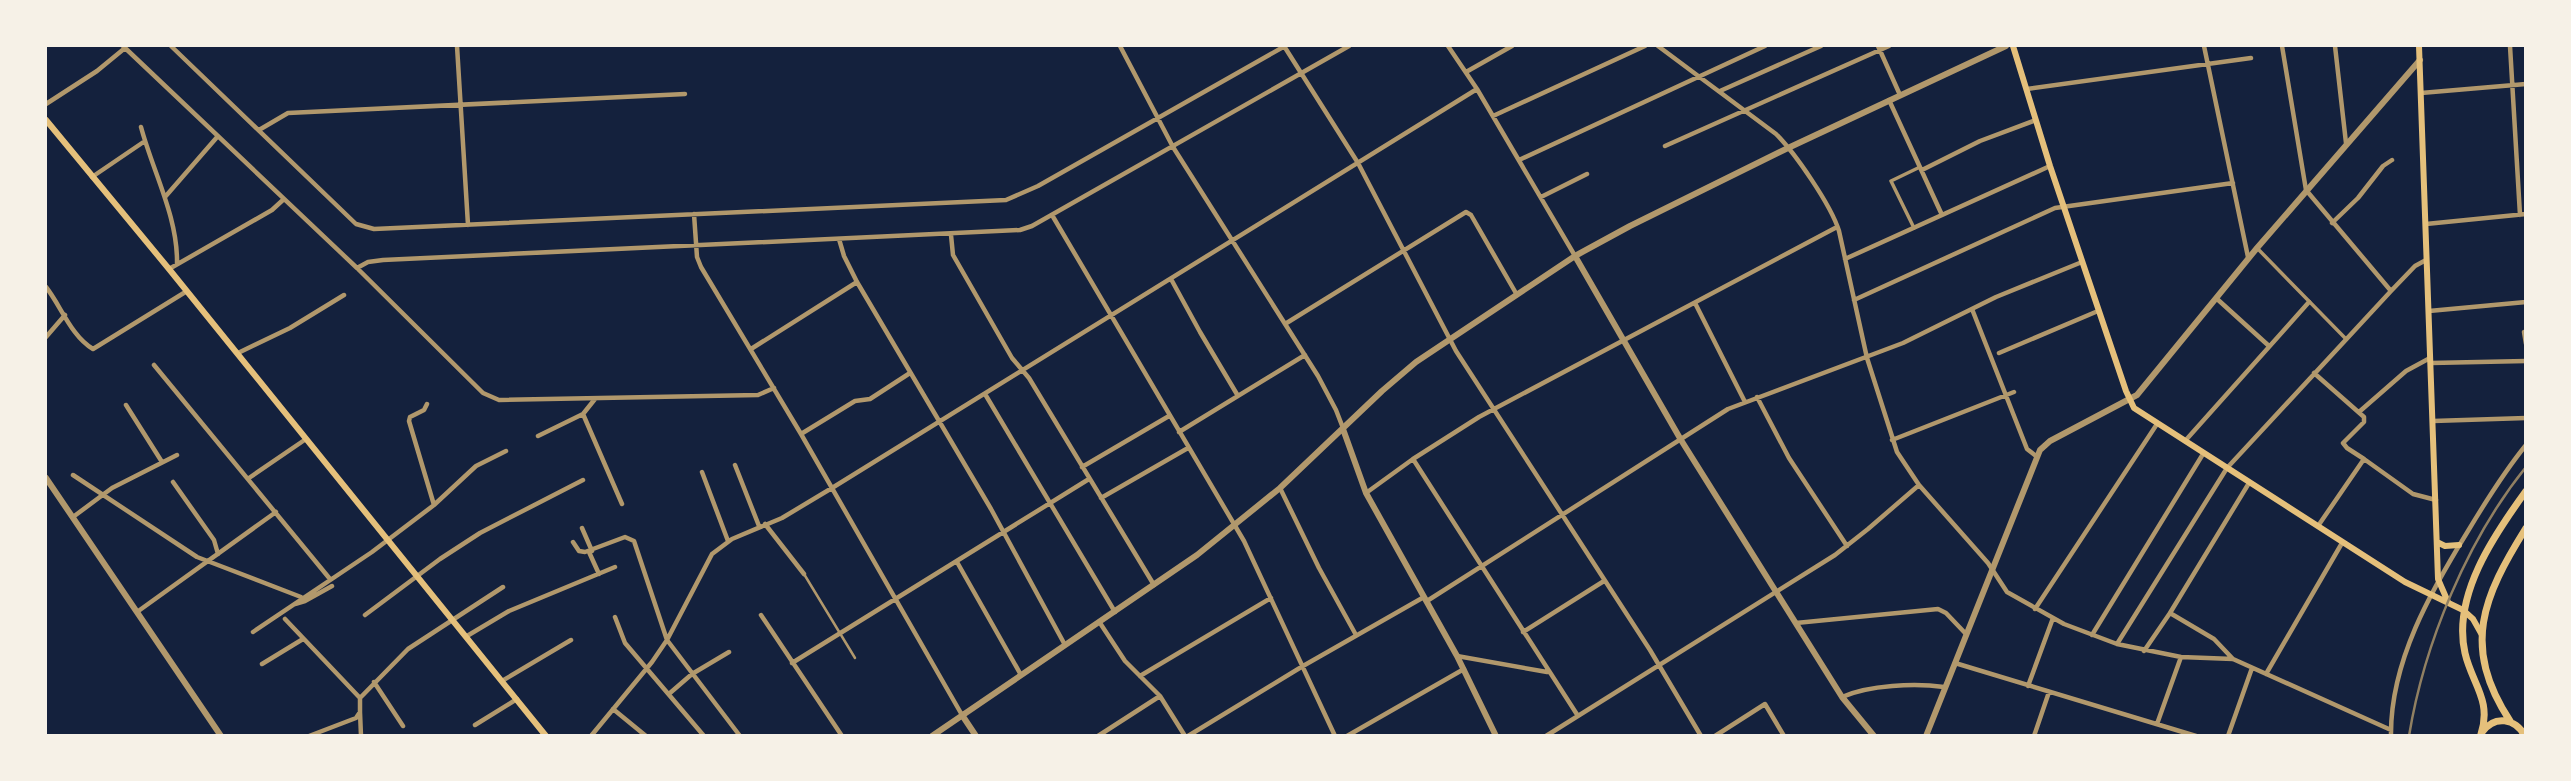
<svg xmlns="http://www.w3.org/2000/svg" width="2571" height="781" font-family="Lato,sans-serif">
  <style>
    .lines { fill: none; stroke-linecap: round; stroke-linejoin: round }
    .service { stroke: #b1986c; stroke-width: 2.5 }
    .pedestrian { stroke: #b1986c; stroke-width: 3.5 }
    .minor { stroke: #b1986c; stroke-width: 4.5 }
    .tertiary { stroke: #b1986c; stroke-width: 6 }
    .secondary { stroke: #e5c07b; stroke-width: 6 }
    .primary { stroke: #e5c07b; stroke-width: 7 }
    .rail { stroke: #918062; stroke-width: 2.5 }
  </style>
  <rect width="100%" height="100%" fill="#14213d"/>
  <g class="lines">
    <path class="service" d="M804 574 855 658"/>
    <path class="pedestrian" d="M1914 228 1891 181 1920 167
      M2257 248 2346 339"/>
    <path class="minor" d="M123 46 357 268 483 393 499 400 758 395 774 388
      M171 46 356 224 374 229 1006 200 1038 186 1285 46
      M457 46 468 225
      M1120 46 1173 147 1318 376 1336 410 1343 428
      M1284 46 1358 163 1456 351 1650 650 1701 736
      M1448 46 1477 89 1575 256
      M1658 46 1776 134C1795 153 1831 205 1839 231L1867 358 1897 452 1919 485 1988 563 2007 592 2064 624 2117 644 2181 657 2233 659 2391 730
      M1878 46 1900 95
      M2204 46 2248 257
      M2282 46 2306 190 2391 291
      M2335 46 2346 143
      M2510 46 2520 215
      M1466 72 1512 46
      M2027 89 2251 58
      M1720 91 1821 46
      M2421 93 2526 84
      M1889 100 1942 215
      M46 104 97 71 125 48
      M1493 116 1645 46
      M141 127C153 172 178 217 177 264
      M259 130 288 113 685 94
      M1665 146 1889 46
      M1519 160 1765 46
      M1922 170 1980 141 2036 120
      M92 177 145 141
      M165 197 218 136
      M1541 197 1587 174
      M694 214 697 257 701 267 801 434 962 715
      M1052 215 1244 541 1335 736
      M2332 223 2358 198 2383 166 2392 160
      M2426 224 2526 214
      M951 235 953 255 1012 358 1029 378 1154 585
      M839 239 844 256 857 282 991 509 1065 645
      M1845 259 2050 166
      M357 268 368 262 383 260 1020 230 1032 226 1349 46
      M169 269 272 210 284 199
      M1171 279 1200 332 1238 396
      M46 287C61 306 71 336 93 349L187 291
      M2216 298 2269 346
      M1854 300 2055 208 2233 183
      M1695 303 1745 402
      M1972 309 2027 449 2036 456
      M2429 311 2526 302
      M1285 324 1466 212 1471 215 1517 295
      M2524 332 2526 344
      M46 337 65 315
      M751 349 857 282
      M238 353 290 328 344 295
      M1999 353 2098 311
      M2431 363 2526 361
      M154 365 330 579
      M2314 373 2364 417V422L2343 443 2347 448 2364 459
      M985 394 1115 612
      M1757 397 1789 458 1847 546
      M595 399 583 414 622 504
      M427 404 424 410 410 417 409 421 434 505
      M126 405 162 462
      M2359 412 2406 371 2430 358
      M2433 421 2526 418
      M1179 432 1305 355
      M801 434 855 401 870 399 910 373
      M538 436 583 414
      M1892 440 2014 392
      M2185 441 2309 302
      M1413 459 1578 716
      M735 465 759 526
      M1082 467 1169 416
      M702 472 728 541
      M73 475 197 557 301 597
      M249 478 306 439
      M173 482 214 540 218 554
      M1280 488 1319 568 1356 635
      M1366 493 1413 459 1479 417 1837 227
      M1101 498 1188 448
      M73 517 112 488 177 455
      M765 524 804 574
      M2318 526 2364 459 2413 494 2436 500
      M582 528 592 551
      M573 542 579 551 585 552 625 537 634 541 667 640 740 736
      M589 552 599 574
      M957 562 1021 675
      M1427 601 1728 409 1903 343 1996 297 2082 262
      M295 604 305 601 332 586
      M2035 609 2157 424
      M137 612 276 512
      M2170 613 2214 639 2233 659
      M365 615 440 559 480 533 583 480
      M761 615 842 736
      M615 617 625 643 704 736
      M285 619 360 698V712L356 718 309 736
      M1100 623 1125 661 1160 696 1185 736
      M1796 623 1938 609 1946 613 1966 634
      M253 632 372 552 434 505 476 466 506 451
      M1523 632 1604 581
      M2092 635 2203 454
      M467 636 509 611 615 567
      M2117 644 2227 468 2391 291 2415 266 2426 260
      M2144 651 2170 613 2249 483
      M1457 656 1547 672
      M792 663 1089 479
      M1955 663 2196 736
      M262 664 303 639
      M2266 674 2342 543
      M1140 676 1271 598
      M502 681 571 640
      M374 682 403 726
      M2028 686 2053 618
      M670 693 692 674 729 652
      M1842 697C1869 685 1915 683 1944 687
      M360 698 408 649 503 587
      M613 709 646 736
      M360 712 361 736
      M2157 724 2181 657
      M475 725 517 699
      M591 736 652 662 667 640 712 554 732 539 782 518 832 488 1477 89
      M1098 736 1160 696
      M1188 736 1303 666 1424 597
      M1347 736 1464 669
      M1546 736 1835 555 1868 529 1919 485
      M1715 736 1765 704 1784 736
      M2034 736 2049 692
      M2228 736 2252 668
      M2391 736C2390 662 2431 591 2468 531 2486 501 2504 472 2526 445"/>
    <path class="tertiary" d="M1575 256 1681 440 1842 697 1874 736
      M1343 429 1366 493 1457 656 1496 736
      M46 478 221 736
      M962 715 976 736
      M932 736 1197 555 1280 488 1382 391 1416 362 1575 256 1630 226 1788 148 2006 46
      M1926 736 2040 450 2050 441 2137 395 2257 248 2420 60"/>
    <path class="secondary" d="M2013 46 2050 166 2126 391 2134 408 2405 582 2463 610 2473 619 2482 635
      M2419 46 2438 579 2448 602
      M46 120 169 269 546 736
      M2437 542 2445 546 2459 545"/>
    <path class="primary" d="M2510 721C2461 646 2483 597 2526 528
      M2482 732C2495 715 2515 718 2525 736
      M2481 734C2492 700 2472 684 2465 653 2452 596 2494 535 2526 491"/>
    <path class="rail" d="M2409 736C2424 644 2467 540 2526 467"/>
  </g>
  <rect width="2571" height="781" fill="none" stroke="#f6f1e7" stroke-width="94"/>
</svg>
